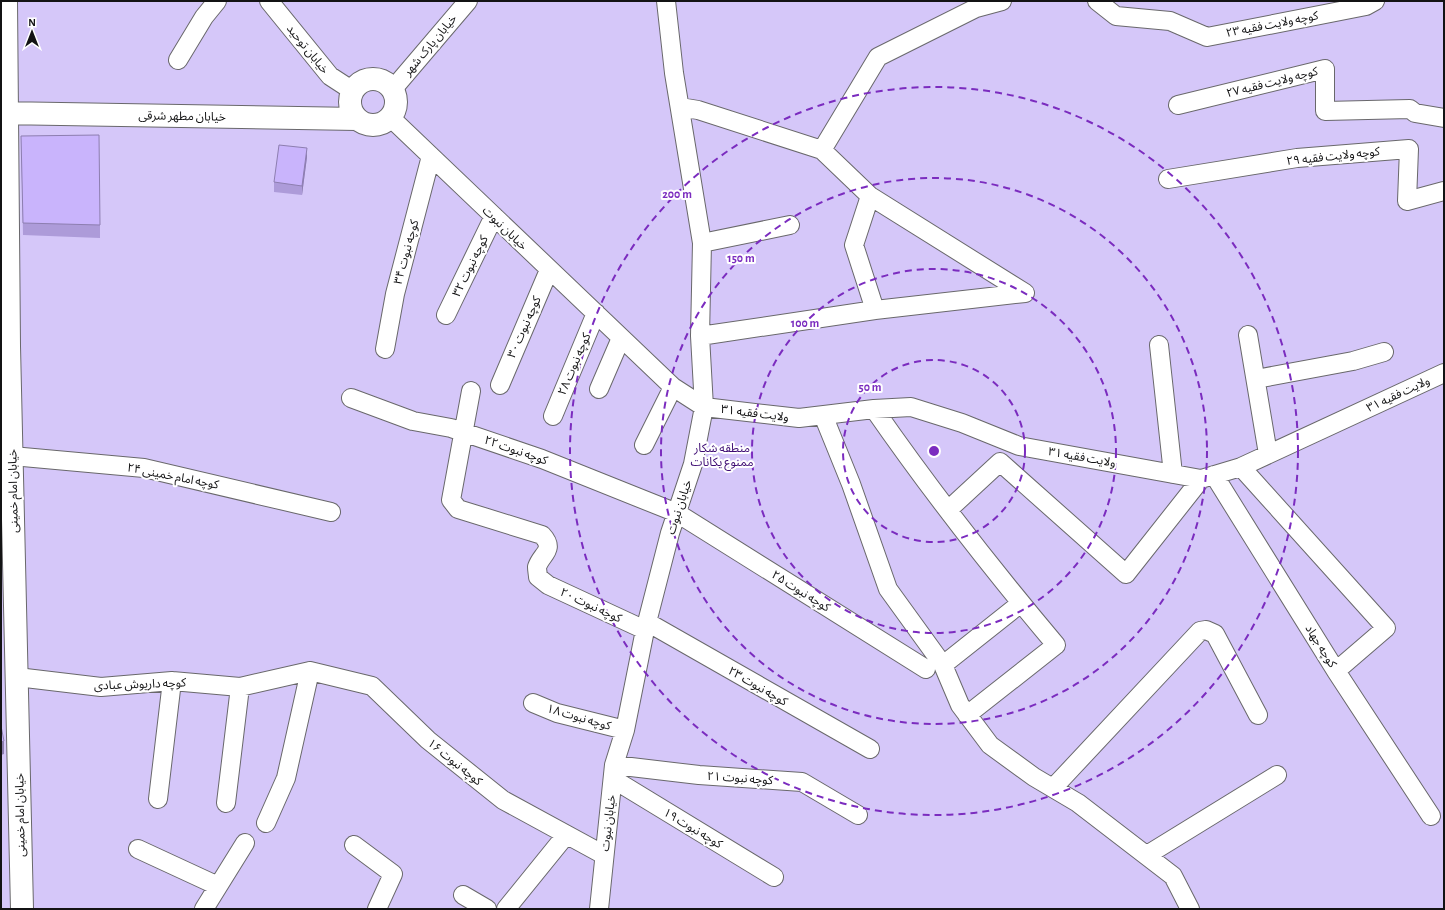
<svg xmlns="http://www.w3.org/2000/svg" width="1445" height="910" font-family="'Alegreya Sans','Noto Sans Arabic',sans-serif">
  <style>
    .green { fill: #d5c7f9 }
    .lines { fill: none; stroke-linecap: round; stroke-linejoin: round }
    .minor-casing { stroke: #69686b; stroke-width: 20 }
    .major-casing { stroke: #69686b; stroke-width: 24 }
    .minor { stroke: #fff; stroke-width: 18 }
    .major { stroke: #fff; stroke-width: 22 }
    .wall { fill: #ad9bd9 }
    .shaded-wall { fill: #8d7eb0 }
    .building { fill: #c9b4fc; stroke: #8d7eb0 }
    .ring { fill: none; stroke: #7b2cbf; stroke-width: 2; stroke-dasharray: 7 5 }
    .labels { text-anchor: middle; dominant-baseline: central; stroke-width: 4; stroke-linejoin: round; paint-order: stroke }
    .street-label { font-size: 12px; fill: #131314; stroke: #fff }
    .park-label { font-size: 12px; fill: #3d0b73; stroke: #fff }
    .centre { fill: #7b2cbf; stroke: #fff; stroke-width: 2 }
    .ring-label { font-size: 12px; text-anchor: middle; font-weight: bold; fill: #7b2cbf; stroke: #fff; stroke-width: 4; stroke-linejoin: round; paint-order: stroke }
  </style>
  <rect width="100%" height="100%" fill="#e2e1e5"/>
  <path class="green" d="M1 1H1444V909H1Z"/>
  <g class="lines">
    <g class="minor-casing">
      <path id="minor" d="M269 1 330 76 353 91
        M1097 1 1116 16 1170 21 1207 37 1366 6 1375 1
        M178 60 204 17 217 1
        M393 89 468 1
        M1178 105 1325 69V111L1410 109 1415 113 1444 118
        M680 107 698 110 822 150 870 196 1025 293 875 310 700 336
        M391 118 673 387 704 407 799 418 874 409 911 407 962 423 1019 446 1201 479 1241 467 1444 373
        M822 150 878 57 976 8 1002 1
        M1168 179 1297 158 1409 149 1407 201 1444 191
        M870 196 854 245 875 310
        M702 243 790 225
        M446 315 494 216
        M1248 335 1268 454
        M1159 345 1173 474
        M385 349 395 294 431 156
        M1256 379 1353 361 1384 352
        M500 385 549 270
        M599 389 621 338
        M471 391 451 500 458 509 542 535C556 550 541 554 537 567 537 570 538 575 538 577L548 585 645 630
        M351 398 413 421 451 428 542 459 677 513 926 669
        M874 409C931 491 992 569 1056 645L967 715
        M823 415 851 484 888 589 943 665 960 705 990 745 1034 777 1078 803 1173 876 1190 909
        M553 416 596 313
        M644 445 673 387
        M12 456 144 468 331 512
        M1241 467 1386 628 1336 671
        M1214 475 1336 671 1431 816
        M948 510 1000 462 1126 574 1201 479
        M647 622 870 749
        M943 665 1021 603
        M17 677 101 687 172 681 240 687 310 671 372 686 428 740 503 800 604 855
        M533 703 557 713 625 730
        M614 765 699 775 802 782 858 815
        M613 779 774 877
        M1053 788 1200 631 1206 630 1215 634 1258 715
        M158 799 172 681
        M226 803 240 687
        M266 823 286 778 310 671
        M354 845 393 874 377 909
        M138 849 218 886
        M1147 855 1277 775
        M463 895 487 909
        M204 909 245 843
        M506 909 566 835
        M599 909 614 765 625 730 645 630 670 533 693 464 704 407 700 336 702 243 674 73 666 1"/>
    </g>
    <g class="major-casing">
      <path id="major" d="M6 1 9 346 22 909
        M350 102a23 23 0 1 1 46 0a23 23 0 1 1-46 0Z
        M1 113 357 119"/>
    </g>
    <use href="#minor" class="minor"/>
    <use href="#major" class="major"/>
  </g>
  <path class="wall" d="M21 136 100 225V238L23 235Z
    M307 157 302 195 274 192V182Z"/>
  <path class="shaded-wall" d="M307 148V157L302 195V186Z
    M4 741V754L1 755V742Z"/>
  <path class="building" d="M99 135 100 225 23 223 21 136Z
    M279 145 307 148 302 186 274 182Z
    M1 726 4 741 1 742Z"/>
  <g class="ring">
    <circle cx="934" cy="451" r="91"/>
    <circle cx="934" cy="451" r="182"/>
    <circle cx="934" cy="451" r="273"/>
    <circle cx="934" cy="451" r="364"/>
  </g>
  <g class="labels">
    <g class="street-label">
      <text transform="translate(1272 24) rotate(-11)">کوچه ولایت فقیه ۲۳</text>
      <text transform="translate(430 45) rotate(-50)">خیابان پارک شهر</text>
      <text transform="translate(308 49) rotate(51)">خیابان توحید</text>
      <text transform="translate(1272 82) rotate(-14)">کوچه ولایت فقیه ۲۷</text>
      <text transform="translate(182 116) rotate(1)">خیابان مطهر شرقی</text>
      <text transform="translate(1333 156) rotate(-6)">کوچه ولایت فقیه ۲۹</text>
      <text transform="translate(505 228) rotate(44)">خیابان نبوت</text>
      <text transform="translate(406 252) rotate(-75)">کوچه نبوت ۳۴</text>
      <text transform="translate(470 266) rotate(-64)">کوچه نبوت ۳۲</text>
      <text transform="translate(524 327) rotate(-66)">کوچه نبوت ۳۰</text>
      <text transform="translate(574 364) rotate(-67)">کوچه نبوت ۲۸</text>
      <text transform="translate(1398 394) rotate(-25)">ولایت فقیه ۳۱</text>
      <text transform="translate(755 413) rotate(7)">ولایت فقیه ۳۱</text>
      <text transform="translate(516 450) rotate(19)">کوچه نبوت ۲۲</text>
      <text transform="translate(1082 457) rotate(10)">ولایت فقیه ۳۱</text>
      <text transform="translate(173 476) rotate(11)">کوچه امام خمینی ۲۴</text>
      <text transform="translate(13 491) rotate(-91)">خیابان امام خمینی</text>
      <text transform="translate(679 507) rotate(-72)">خیابان نبوت</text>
      <text transform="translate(801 591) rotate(32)">کوچه نبوت ۲۵</text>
      <text transform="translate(591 605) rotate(25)">کوچه نبوت ۲۰</text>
      <text transform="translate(1321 646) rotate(58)">کوچه جهاد</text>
      <text transform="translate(140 684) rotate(-2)">کوچه داریوش عبادی</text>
      <text transform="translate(758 686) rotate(30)">کوچه نبوت ۲۳</text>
      <text transform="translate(579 717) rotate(16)">کوچه نبوت ۱۸</text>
      <text transform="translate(455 762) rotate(39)">کوچه نبوت ۱۶</text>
      <text transform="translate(740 778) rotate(4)">کوچه نبوت ۲۱</text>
      <text transform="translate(20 815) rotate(-91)">خیابان امام خمینی</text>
      <text transform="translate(608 823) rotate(-83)">خیابان نبوت</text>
      <text transform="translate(693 828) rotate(31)">کوچه نبوت ۱۹</text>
    </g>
    <g class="park-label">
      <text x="722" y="448">منطقه شکار<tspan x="722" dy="14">ممنوع یکانات</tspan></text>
    </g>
  </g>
  <circle cx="934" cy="451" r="6" class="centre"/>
  <g class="ring-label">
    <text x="677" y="198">200 m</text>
    <text x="741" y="262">150 m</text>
    <text x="805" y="327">100 m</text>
    <text x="870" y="391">50 m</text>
  </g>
  <rect width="1445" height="910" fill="none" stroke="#131314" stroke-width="4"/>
  <g transform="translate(32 32)" stroke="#ffffff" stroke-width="3" paint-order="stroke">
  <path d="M0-3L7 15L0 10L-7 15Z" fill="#131314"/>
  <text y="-6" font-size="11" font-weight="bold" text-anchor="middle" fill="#131314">N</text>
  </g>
</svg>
